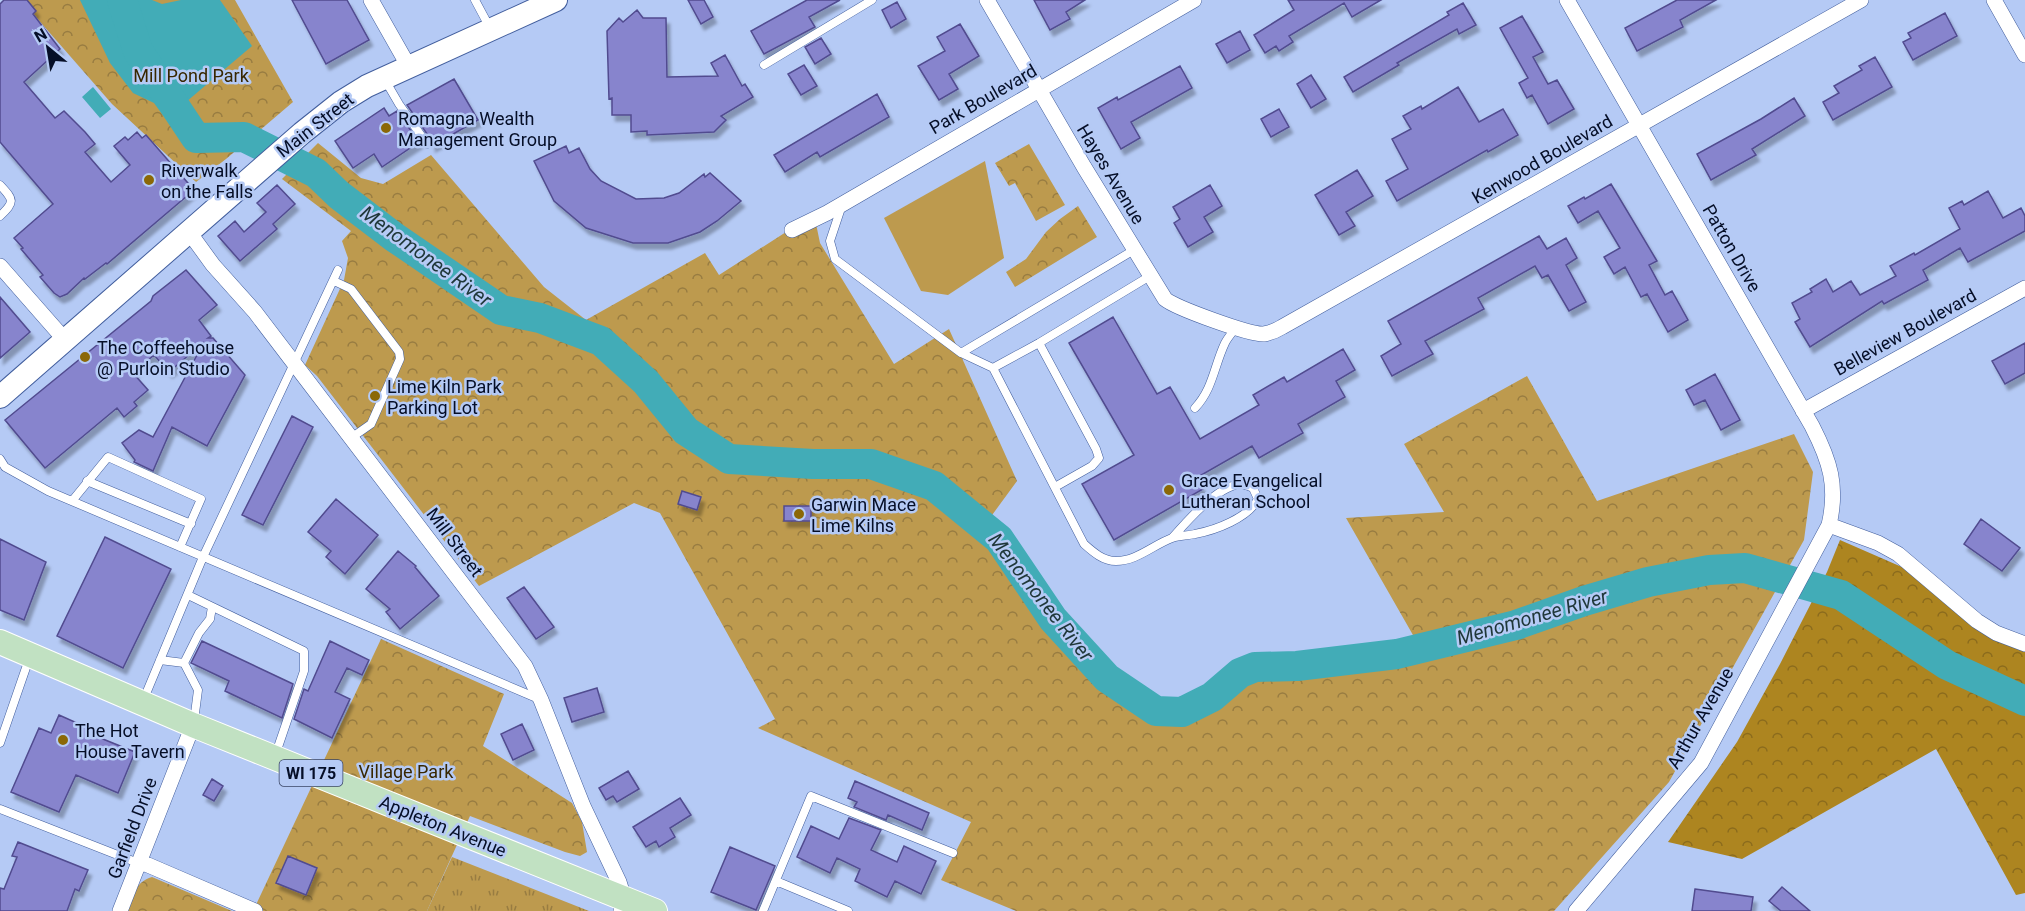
<svg xmlns="http://www.w3.org/2000/svg" width="2025" height="911" font-family="Roboto,sans-serif">
  <style>
    .grass { fill: url(#grass-tufts) }
    .forest { fill: url(#forest-crowns) }
    .park { fill: url(#park-crowns) }
    .garden { fill: #bd9a4e }
    .water { fill: #42acb7 }
    .lines { fill: none; stroke-linecap: round; stroke-linejoin: round }
    .river { stroke: #42acb7; stroke-width: 30 }
    .building { fill: #8784cd; stroke: #514b8f; stroke-width: 1.5; filter: url(#shadow) }
    .lane-casing { stroke: #425e9d; stroke-width: 9 }
    .street-casing { stroke: #425e9d; stroke-width: 16 }
    .secondary-casing { stroke: #425e9d; stroke-width: 24 }
    .primary-casing { stroke: #fff; stroke-width: 26 }
    .lane { stroke: #fff; stroke-width: 8 }
    .street { stroke: #fff; stroke-width: 15 }
    .secondary { stroke: #fff; stroke-width: 22 }
    .primary { stroke: #c1e1c2; stroke-width: 24 }
    .poi-dot { fill: #8b6807; stroke: #b5caf5; stroke-width: 2 }
    .labels { text-anchor: middle; dominant-baseline: central; stroke-width: 5; stroke-linejoin: round; paint-order: stroke }
    .shield { fill: #b5caf5; stroke: #3a4665; stroke-width: 1.5 }
    .shield-label { font-size: 16px; font-weight: bold; fill: #050e27 }
    .park-label { font-size: 18px; fill: #382700; stroke: #b5caf5 }
    .street-label { font-size: 18px; fill: #050e27; stroke: #b5caf5 }
    .poi-label { font-size: 18px; fill: #050e27; stroke: #b5caf5; text-anchor: start }
    .water-label { font-size: 20px; font-style: italic; fill: #1f3739; stroke: #b5caf5 }
  </style>
  <defs>
    <pattern id="grass-tufts" width="24" height="20" patternUnits="userSpaceOnUse" patternTransform="scale(1.5)"><rect width="24" height="20" fill="#bd9a4e"/><path d="M3 7l-1-3M5 7V3M7 7l1-3M15 17l-1-3M17 17v-4M19 17l1-3" fill="none" stroke="#987c41"/></pattern>
    <pattern id="forest-crowns" width="20" height="18" patternUnits="userSpaceOnUse" patternTransform="scale(1.5)"><rect width="20" height="18" fill="#ad8520"/><path d="M2 6a3 3 0 1 1 6 0M12 15a3 3 0 1 1 6 0" fill="none" stroke="#8b6b1c"/></pattern>
    <pattern id="park-crowns" width="20" height="18" patternUnits="userSpaceOnUse" patternTransform="scale(1.5)"><rect width="20" height="18" fill="#bd9a4e"/><path d="M2 6a3 3 0 1 1 6 0M12 15a3 3 0 1 1 6 0" fill="none" stroke="#987c41"/></pattern>
    <filter id="shadow"><feDropShadow dx="3.5" dy="6" stdDeviation="1.5" flood-color="#0004"/></filter>
  </defs>
  <rect width="100%" height="100%" fill="#b5caf5"/>
  <path class="grass" d="M452 857 589 911H427Z"/>
  <path class="forest" d="M1840 540 1911 571 2025 651V893L2016 895 1936 749 1742 859 1668 842 1737 742 1780 664 1827 572Z"/>
  <path class="park" d="M21 0H235L293 102 226 159 196 182 112 104Z
    M318 143 361 178 383 184 431 155 544 287 586 320 705 253 719 275 814 214 820 243 894 364 949 329 1017 481 976 537 1003 558 1045 620 1098 685 1129 710 1155 720 1187 721 1205 712 1234 688 1257 677 1292 673 1346 674 1425 656 1346 518 1444 512 1404 444 1527 376 1597 501 1794 434 1813 472 1804 540 1669 782 1554 911H1016L941 880 971 822 758 728 775 719 660 513 634 503 479 586 317 376 305 365 344 280 348 258 342 241 351 231 282 179Z
    M1029 144 1065 205 1036 221 1015 183 1009 186 995 163Z
    M1078 206 1097 237 1015 287 1006 272 1026 259 1046 232 1060 219Z
    M381 639 504 694 483 746 572 803 582 822 587 852 580 856 565 852 470 816 427 911H253Z
    M152 877 232 911H128C133 896 135 882 152 877Z"/>
  <path class="garden" d="M985 161 1004 258 948 295 921 291 884 218Z"/>
  <path class="water" d="M80 0H152L162 4 181 0H220L252 46 166 119 154 103 133 93 110 63Z
    M93 87 111 109 100 118 82 97Z"/>
  <g class="lines">
    <path class="river" d="M122 0 138 51 196 138 244 137 316 173 339 195 394 237 501 310 540 318 601 341 646 382 686 431 729 459 813 464H871L934 486 999 539 1053 619 1107 678 1156 711 1182 712 1212 697 1240 673 1255 667 1297 666 1397 654 1516 625 1584 601 1648 582 1709 570 1745 568 1841 595 1947 665 2025 701"/>
  </g>
  <path class="building" d="M4 0H27L36 11 33 14 60 49 24 82 55 118 64 111 85 132 95 144 85 152 111 182 130 165 114 146 125 137 128 140 137 132 142 138 146 135 194 190 107 264 106 263 85 279 84 278 67 294 60 297 54 293 40 277 43 275 21 249 23 248 14 238 53 204 0 142V4Z
    M292 0H347L369 40 326 64Z
    M688 0H704L713 17 701 24Z
    M807 0H840L809 17 815 27 764 54 751 31Z
    M1034 0H1085L1066 12 1070 19 1050 30Z
    M1288 0H1381L1352 17 1344 3 1289 36 1293 42 1279 51 1276 46 1265 53 1254 35 1294 10Z
    M1677 0H1716L1680 20 1683 27 1637 51 1625 28Z
    M897 2 906 19 891 28 882 10Z
    M1463 3 1476 25 1459 34 1457 29 1397 63 1399 65 1353 92 1344 77 1449 15 1447 12Z
    M637 10 643 18H666L667 77 718 76 711 63 725 55 742 86 745 84 753 97 721 116 726 120 714 132 647 135V131L631 132V115H612V98L609 99 607 31 619 18 623 22Z
    M1945 13 1957 36 1913 60 1903 42 1911 38 1908 33Z
    M1522 16 1543 52 1533 57 1548 84 1557 80 1574 109 1548 124 1532 95 1527 98 1519 83 1528 78 1500 28Z
    M960 24 979 56 949 74 958 89 939 100 918 66 945 51 937 37Z
    M1240 31 1250 50 1227 63 1216 44Z
    M821 38 831 54 815 64 805 47Z
    M1875 57 1892 87 1833 120 1823 102 1839 93 1834 86 1862 70 1859 66Z
    M804 65 817 86 801 95 788 74Z
    M1180 66 1192 88 1131 122 1140 138 1121 149 1098 108 1117 97 1118 100Z
    M1311 75 1326 99 1311 108 1297 84Z
    M454 79 478 120 432 146V141L407 105Z
    M1458 87 1479 122 1503 109 1518 135 1488 152 1487 150 1397 201 1386 181 1408 169 1392 139 1411 129 1403 116 1421 106 1422 109Z
    M877 94 889 117 820 157 817 152 785 172 774 155Z
    M1794 98 1805 116 1752 149 1756 155 1711 180 1697 154 1761 119Z
    M384 108 389 116 397 111 419 142 382 167 374 154 353 168 335 141Z
    M1279 109 1289 127 1271 137 1261 119Z
    M566 146 569 153 579 148 590 169 601 181 636 199 664 198 679 193 704 174 705 177 710 173 741 201 717 221 700 232 668 243H633L586 228 554 201 534 161Z
    M1357 170 1373 196 1346 212 1355 226 1339 235 1315 195Z
    M1611 184 1657 261 1649 265 1665 295 1672 291 1688 320 1668 332 1647 294 1641 297 1625 267 1614 274 1604 257 1620 248 1598 211 1578 223 1568 206 1584 197 1585 199Z
    M277 185 295 204 273 224 277 229 240 261 218 236 235 221 244 232 266 212 257 203Z
    M1210 185 1222 206 1204 217 1213 232 1188 247 1174 223 1180 219 1173 207Z
    M1988 191 2003 218 2021 208 2025 216V231L1968 262 1960 248 1923 270 1928 280 1884 304 1882 301 1810 347 1795 322 1800 319 1792 303 1812 292 1810 289 1826 279 1833 292 1851 281 1860 295 1896 276 1890 266 1914 253 1915 255 1960 229 1949 208 1962 201 1964 205Z
    M1539 236 1547 249 1566 238 1577 258 1566 265 1586 302 1569 311 1548 275 1542 278 1535 266 1478 298 1484 309 1425 341 1433 354 1392 376 1381 356 1401 344 1388 321Z
    M186 270 217 305 199 320 211 336 208 338H213L245 375 207 446 172 427 153 471 134 462 135 460 122 443 139 430 153 437 204 342 169 372 154 355 133 373 148 390 134 402 137 406 124 417 117 408 45 468 5 420 151 301 153 296Z
    M0 297 30 332 0 358Z
    M1113 317 1157 394 1170 387 1200 439 1259 405 1253 395 1284 377 1287 382 1343 349 1355 370 1336 381 1345 397 1298 424 1303 433 1259 458 1252 446 1196 478 1203 489 1114 540 1082 484 1134 455 1069 343Z
    M2025 343V373L2005 384 1992 361Z
    M1715 374 1740 420 1721 430 1705 400 1694 405 1686 390Z
    M292 416 313 427 263 525 242 515Z
    M682 491 701 497 697 510 678 504Z
    M336 499 378 535 345 574 326 557 331 551 308 532Z
    M784 506H811V521H784Z
    M1981 519 2020 548 2002 571 1964 544Z
    M105 537 171 569 123 668 57 636Z
    M0 539 46 562 24 620 0 610Z
    M398 551 416 566 415 567 439 596 400 629 386 612 390 609 366 589Z
    M524 587 554 627 536 639 507 598Z
    M202 641 293 684 282 718 225 691 229 681 191 663Z
    M330 641 369 660 362 675 347 668 335 692 350 699 332 738 294 719 304 689 308 691Z
    M597 688 604 712 572 722 564 698Z
    M59 715 95 731 93 735 135 752 118 793 76 775 59 812 11 792 39 728 51 733Z
    M522 724 534 750 513 760 501 734Z
    M628 771 639 789 617 802 613 796 606 800 599 788Z
    M212 779 223 786 214 801 203 795Z
    M855 781 929 813 922 830 888 815 886 820 854 807 857 802 848 798Z
    M680 798 691 815 670 828 675 837 659 847 656 841 646 847 633 827Z
    M849 818 881 830 871 850 897 862 904 846 936 861 921 894 895 881 887 897 855 881 860 869 837 858 830 873 797 857 811 826 839 839Z
    M18 842 88 870 79 891 75 889 67 911H0V888L4 889 17 857 12 856Z
    M730 847 775 866 756 910 711 892Z
    M288 856 317 868 306 895 276 883Z
    M1782 887 1810 911H1781L1769 901Z
    M1695 889 1753 897 1751 911H1692Z"/>
  <g class="lines">
    <g class="lane-casing">
      <path id="lane" d="M475 0 490 28
        M764 65 872 0
        M385 80 399 104 427 144
        M0 185C14 200 15 202 0 216
        M842 205 830 241 835 259 961 353 1134 250
        M334 281 351 289 399 352 400 359 371 424 351 438
        M1039 343 1096 449 1099 458 1092 466 1055 487
        M961 353 993 368 1084 544C1093 552 1103 561 1116 561 1137 561 1153 545 1172 538 1179 535 1187 536 1195 534 1216 530 1248 518 1258 499L1253 488C1248 486 1244 484 1239 484 1216 488 1188 520 1173 537
        M993 368 1039 343 1150 276
        M1195 408C1213 389 1214 366 1225 343 1228 337 1233 332 1236 327
        M0 459 5 467 48 491 539 699
        M87 481 191 524
        M72 501 108 457 201 499 180 547
        M188 595 304 651V671L275 756
        M160 660 184 663 199 633 210 619 212 607
        M184 663 198 690 194 721
        M143 701 203 557 338 270
        M0 743 29 659
        M0 809 138 863
        M776 881 848 911
        M763 911 811 796 953 853"/>
    </g>
    <g class="street-casing">
      <path id="street" d="M371 0 409 67
        M987 0 1084 167 1165 299C1176 308 1250 335 1264 334 1270 333 1277 330 1282 327L1861 0
        M1567 0 1812 426C1830 461 1838 486 1829 525L1701 763 1576 911
        M1994 0 2025 55
        M792 230 827 213 1194 0
        M189 232 213 265 255 312 525 666 541 700 583 806 619 882 624 898 621 911
        M0 266 65 340
        M1803 411 2025 288
        M1829 525 1878 543 1898 554 1977 621 1996 633 2025 644
        M138 863 148 865 255 911
        M120 911 193 725"/>
    </g>
    <g class="secondary-casing">
      <path id="secondary" d="M0 397 302 133 341 102 367 86 556 0"/>
    </g>
    <g class="primary-casing">
      <path id="primary" d="M0 642 193 725 655 911"/>
    </g>
    <use href="#lane" class="lane"/>
    <use href="#street" class="street"/>
    <use href="#secondary" class="secondary"/>
    <use href="#primary" class="primary"/>
  </g>
  <g class="poi-dot">
    <circle cx="386" cy="128" r="6"/>
    <circle cx="149" cy="180" r="6"/>
    <circle cx="85" cy="357" r="6"/>
    <circle cx="375" cy="396" r="6"/>
    <circle cx="1169" cy="490" r="6"/>
    <circle cx="799" cy="514" r="6"/>
    <circle cx="63" cy="740" r="6"/>
  </g>
  <g class="labels">
    <rect class="shield" x="279.5" y="760" width="63" height="26" rx="4.5"/>
    <g class="shield-label">
      <text x="311" y="773">WI 175</text>
    </g>
    <g class="park-label">
      <text x="191" y="75">Mill Pond Park</text>
      <text x="406" y="771">Village Park</text>
    </g>
    <g class="street-label">
      <text transform="translate(983 99) rotate(-30)">Park Boulevard</text>
      <text transform="translate(315 125) rotate(-38)">Main Street</text>
      <text transform="translate(1542 159) rotate(-30)">Kenwood Boulevard</text>
      <text transform="translate(1111 174) rotate(59)">Hayes Avenue</text>
      <text transform="translate(1732 248) rotate(60)">Patton Drive</text>
      <text transform="translate(1905 332) rotate(-29)">Belleview Boulevard</text>
      <text transform="translate(455 542) rotate(53)">Mill Street</text>
      <text transform="translate(1700 718) rotate(-60)">Arthur Avenue</text>
      <text transform="translate(443 826) rotate(22)">Appleton Avenue</text>
      <text transform="translate(132 828) rotate(-69)">Garfield Drive</text>
    </g>
    <g class="poi-label">
      <text x="398" y="118">Romagna Wealth<tspan x="398" dy="21">Management Group</tspan></text>
      <text x="161" y="170">Riverwalk<tspan x="161" dy="21">on the Falls</tspan></text>
      <text x="97" y="347">The Coffeehouse<tspan x="97" dy="21">@ Purloin Studio</tspan></text>
      <text x="387" y="386">Lime Kiln Park<tspan x="387" dy="21">Parking Lot</tspan></text>
      <text x="1181" y="480">Grace Evangelical<tspan x="1181" dy="21">Lutheran School</tspan></text>
      <text x="811" y="504">Garwin Mace<tspan x="811" dy="21">Lime Kilns</tspan></text>
      <text x="75" y="730">The Hot<tspan x="75" dy="21">House Tavern</tspan></text>
    </g>
    <g class="water-label">
      <text transform="translate(426 256) rotate(36)">Menomonee River</text>
      <text transform="translate(1041 597) rotate(52)">Menomonee River</text>
      <text transform="translate(1532 617) rotate(-16)">Menomonee River</text>
    </g>
  </g>
  <g transform="translate(48 48) rotate(330)" stroke="#b5caf5" stroke-width="4.5" paint-order="stroke">
  <path d="M0-4.5L10 22L0 15L-10 22Z" fill="#050e27"/>
  <text y="-9" font-size="16" font-weight="bold" text-anchor="middle" fill="#050e27">N</text>
  </g>
</svg>
